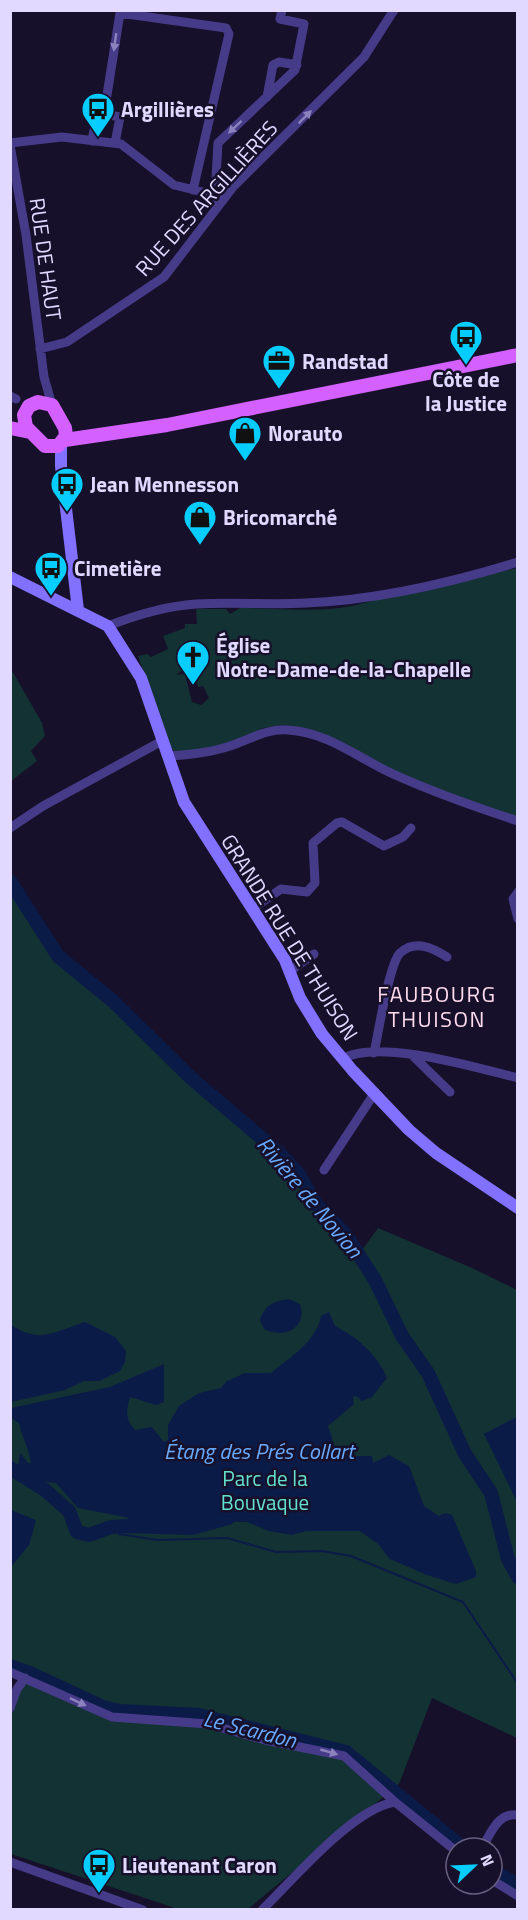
<svg xmlns="http://www.w3.org/2000/svg" width="528" height="1920" font-family="'Titillium Web',sans-serif">
  <style>
    .green { fill: #133234; fill-rule: evenodd }
    .water { fill: #0b1b48 }
    .lines { fill: none; stroke-linecap: round; stroke-linejoin: round }
    .stream { stroke: #0b1b48; stroke-width: 2 }
    .river { stroke: #0b1b48; stroke-width: 14 }
    .street { stroke: #463b89; stroke-width: 9 }
    .secondary { stroke: #8270ff; stroke-width: 12 }
    .primary { stroke: #d360ff; stroke-width: 14 }
    .oneway { fill: #8c82be }
    .labels { text-anchor: middle; dominant-baseline: central; stroke-width: 5; stroke-linejoin: round; paint-order: stroke }
    .poi-label { font-size: 21px; font-weight: bold; fill: #e1d9ff; stroke: #17102a; text-anchor: start }
    .street-label { font-size: 21px; fill: #e1d9ff; stroke: #17102a }
    .park-label { font-size: 21px; fill: #63e1ce; stroke: #17102a }
    .neighbourhood-label { font-size: 22px; letter-spacing: 1.5px; fill: #ffdbee; stroke: #17102a }
    .water-label { font-size: 22px; font-style: italic; fill: #67aaff; stroke: #17102a }
  </style>
  <rect width="100%" height="100%" fill="#17102a"/>
  <path class="green" d="M517 568V818L429 790 317 731 283 725 263 728 237 740 199 751 175 752 169 746 138 656 147 654 151 657 168 649 163 636 185 628V624H197L196 609H226L230 614 240 608C287 608 337 616 382 597ZM188 666 195 671 198 687 203 686 209 698 201 705 192 702 185 674 176 675Z
    M10 667 42 723 45 736 31 751 37 761 11 781Z
    M11 874 61 953 115 1000 194 1076 280 1151 300 1174 318 1202 362 1250 378 1228 472 1268 517 1290V1738L432 1698 399 1784 248 1909H178L11 1854V1712L21 1674 11 1670Z"/>
  <path class="water" d="M289 1299 300 1304C308 1329 283 1339 264 1329L260 1320C265 1305 274 1301 289 1299Z
    M329 1312 335 1326C357 1337 377 1354 387 1378L372 1397 362 1401 356 1396 353 1397 354 1404 328 1426 338 1456H372L373 1463 389 1455 409 1466 424 1506 439 1516 446 1513 452 1515 476 1571V1577L456 1584 427 1575 390 1559 378 1544 360 1531H306L292 1535 269 1531 247 1522 133 1521 125 1517 78 1508 56 1483 36 1481 18 1467 20 1453 28 1463H31C29 1449 22 1437 19 1423L11 1418V1408L110 1387 164 1364V1402L156 1405 130 1397C126 1411 125 1419 135 1430L152 1427 164 1442 168 1440V1425L179 1406 199 1393 221 1388 227 1381 245 1373H271C289 1358 317 1341 321 1316Z
    M85 1322 115 1337 126 1351 125 1362 120 1371 99 1381H84L65 1390 11 1402V1325C41 1344 53 1332 85 1322Z
    M517 1417V1502L484 1434Z
    M11 1510 36 1520 29 1545 11 1567Z"/>
  <g class="lines">
    <path class="stream" d="M111 1527 114 1529
      M119 1534 157 1540 227 1538 276 1552 322 1551 351 1556 463 1602 518 1684"/>
    <path class="river" d="M10 881 58 956 114 1002 191 1078 278 1152 298 1173 316 1204 346 1235 375 1280 402 1336 428 1373 465 1454 491 1493 508 1559 518 1577
      M10 1468 45 1490 69 1511 77 1532 89 1535 111 1527 126 1526 192 1528 228 1518
      M10 1666 30 1673 103 1707 120 1711 199 1715 346 1752 463 1848
      M492 1869 518 1886"/>
    <path class="street" d="M267 97 273 65 279 62 297 65
      M104 114 120 117 115 143
      M92 141 97 114H104L120 13 226 28 229 34 193 190
      M10 143 62 137 121 144 174 185 215 195
      M10 145 26 235 44 377 52 405
      M220 203 215 195 218 143 295 70 304 24 280 19 282 10
      M40 349 67 342 164 277 233 187 364 57 394 10
      M10 396 16 399
      M108 626C136 615 166 606 196 604 233 602 270 605 306 603 377 600 450 583 518 562
      M167 756C189 755 209 753 230 746 249 740 267 728 288 730 327 732 358 758 393 774 433 792 475 807 518 821
      M10 828 43 806 162 741
      M518 892 513 899 518 919
      M252 909 281 889 307 892 315 883 313 843 337 823 342 822 384 846 403 837 411 828
      M290 971 314 954
      M374 1053C378 1035 389 964 400 953 415 939 433 948 447 957
      M412 1055 450 1092
      M342 1059C378 1038 477 1068 518 1078
      M324 1170 374 1094
      M10 1672 112 1717 208 1724 265 1740 344 1756 395 1802 456 1851
      M10 1708 17 1689 25 1678
      M482 1848C491 1833 498 1812 518 1815
      M10 1862 143 1910
      M492 1880 518 1896
      M262 1910C294 1879 352 1809 395 1802"/>
    <path class="secondary" d="M61 444V466L78 610
      M10 577 108 626 141 678 184 802 285 960 300 998 322 1034 353 1071 409 1130 436 1153 518 1208"/>
    <path class="primary" d="M38 402 52 405 65 428 66 436 58 446H45L26 427 24 415 29 406Z
      M10 428 30 432
      M65 440 167 425 518 355"/>
  </g>
  <defs><path id="oneway-solid" d="M-6-.8H1V-3.2L6.5 0L1 3.2V.8H-6Z" transform="scale(1.5)"/></defs>
  <g class="oneway">
    <use href="#oneway-solid" transform="translate(115 42) rotate(98)"/>
    <use href="#oneway-solid" transform="translate(305 117) rotate(-45)"/>
    <use href="#oneway-solid" transform="translate(235 127) rotate(137)"/>
    <use href="#oneway-solid" transform="translate(78 1702) rotate(25)"/>
    <use href="#oneway-solid" transform="translate(329 1752) rotate(16)"/>
  </g>
  <defs>
    <g id="bus-pin" transform="scale(1.725)"><path d="M0 17L-7.5 6A9.5 9.5 0 1 1 7.5 6Z" fill="#05cdff" stroke="#17102a"/><path d="M-5-6H5V4H4V6H2V4H-2V6H-4V4H-5ZM-3.5-4V0h7V-4ZM-3.5 1.2v1.5H-2V1.2ZM2 1.2v1.5H3.5V1.2Z" fill="#111"/></g>
    <g id="office-pin" transform="scale(1.725)"><path d="M0 17L-7.5 6A9.5 9.5 0 1 1 7.5 6Z" fill="#05cdff" stroke="#17102a"/><path d="M-6-3h4V-5.5h4V-3h4V5H-6ZM-1-4.5V-3h2v-1.5ZM-6 0V1H6V0Z" fill="#111"/></g>
    <g id="shop-pin" transform="scale(1.725)"><path d="M0 17L-7.5 6A9.5 9.5 0 1 1 7.5 6Z" fill="#05cdff" stroke="#17102a"/><path d="M-5-2.5h2.3a2.7 3.5 0 0 1 5.4 0H5L5.5 6h-11ZM-1.5-2.5h3a1.5 2.3 0 0 0-3 0Z" fill="#111"/></g>
    <g id="church-pin" transform="scale(1.725)"><path d="M0 17L-7.5 6A9.5 9.5 0 1 1 7.5 6Z" fill="#05cdff" stroke="#17102a"/><path d="M-1.2-6h2.4v3.5h3.3v2.4h-3.3V6h-2.4V-.1h-3.3v-2.4h3.3Z" fill="#111"/></g>
  </defs>
  <g fill-rule="evenodd">
    <use href="#bus-pin" x="98" y="109"/>
    <use href="#bus-pin" x="466" y="337"/>
    <use href="#office-pin" x="279" y="361"/>
    <use href="#shop-pin" x="245" y="433"/>
    <use href="#bus-pin" x="67" y="484"/>
    <use href="#shop-pin" x="200" y="517"/>
    <use href="#bus-pin" x="51" y="568"/>
    <use href="#church-pin" x="193" y="657"/>
    <use href="#bus-pin" x="99" y="1865"/>
  </g>
  <g class="labels">
    <g class="poi-label">
      <text x="121" y="109">Argillières</text>
      <text x="302" y="361">Randstad</text>
      <text x="466" y="379" text-anchor="middle">Côte de<tspan x="466" dy="24">la Justice</tspan></text>
      <text x="268" y="433">Norauto</text>
      <text x="90" y="484">Jean Mennesson</text>
      <text x="223" y="517">Bricomarché</text>
      <text x="74" y="568">Cimetière</text>
      <text x="216" y="645">Église<tspan x="216" dy="24">Notre-Dame-de-la-Chapelle</tspan></text>
      <text x="122" y="1865">Lieutenant Caron</text>
    </g>
    <g class="street-label">
      <text transform="translate(206 198) rotate(-48)">RUE DES ARGILLIÈRES</text>
      <text transform="translate(46 259) rotate(82)">RUE DE HAUT</text>
      <text transform="translate(290 937) rotate(58)">GRANDE RUE DE THUISON</text>
    </g>
    <g class="park-label">
      <text x="265" y="1478">Parc de la<tspan x="265" dy="24">Bouvaque</tspan></text>
    </g>
    <g class="neighbourhood-label">
      <text x="437" y="994">FAUBOURG<tspan x="437" dy="25">THUISON</tspan></text>
    </g>
    <g class="water-label">
      <text transform="translate(310 1197) rotate(50)">Rivière de Novion</text>
      <text x="259" y="1451">Étang des Prés Collart</text>
      <text transform="translate(250 1729) rotate(14)">Le Scardon</text>
    </g>
  </g>
  <rect width="528" height="1920" fill="none" stroke="#e1d9ff" stroke-width="24"/>
  <g transform="translate(474 1866) rotate(67)"><circle r="28" fill="#17102a" stroke="#68607f" stroke-width="1.5"/>
  <path d="M0-4.5L10 22L0 15L-10 22Z" fill="#05cdff"/>
  <text y="-9" font-size="16" font-weight="bold" text-anchor="middle" fill="#e1d9ff">N</text>
  </g>
</svg>
